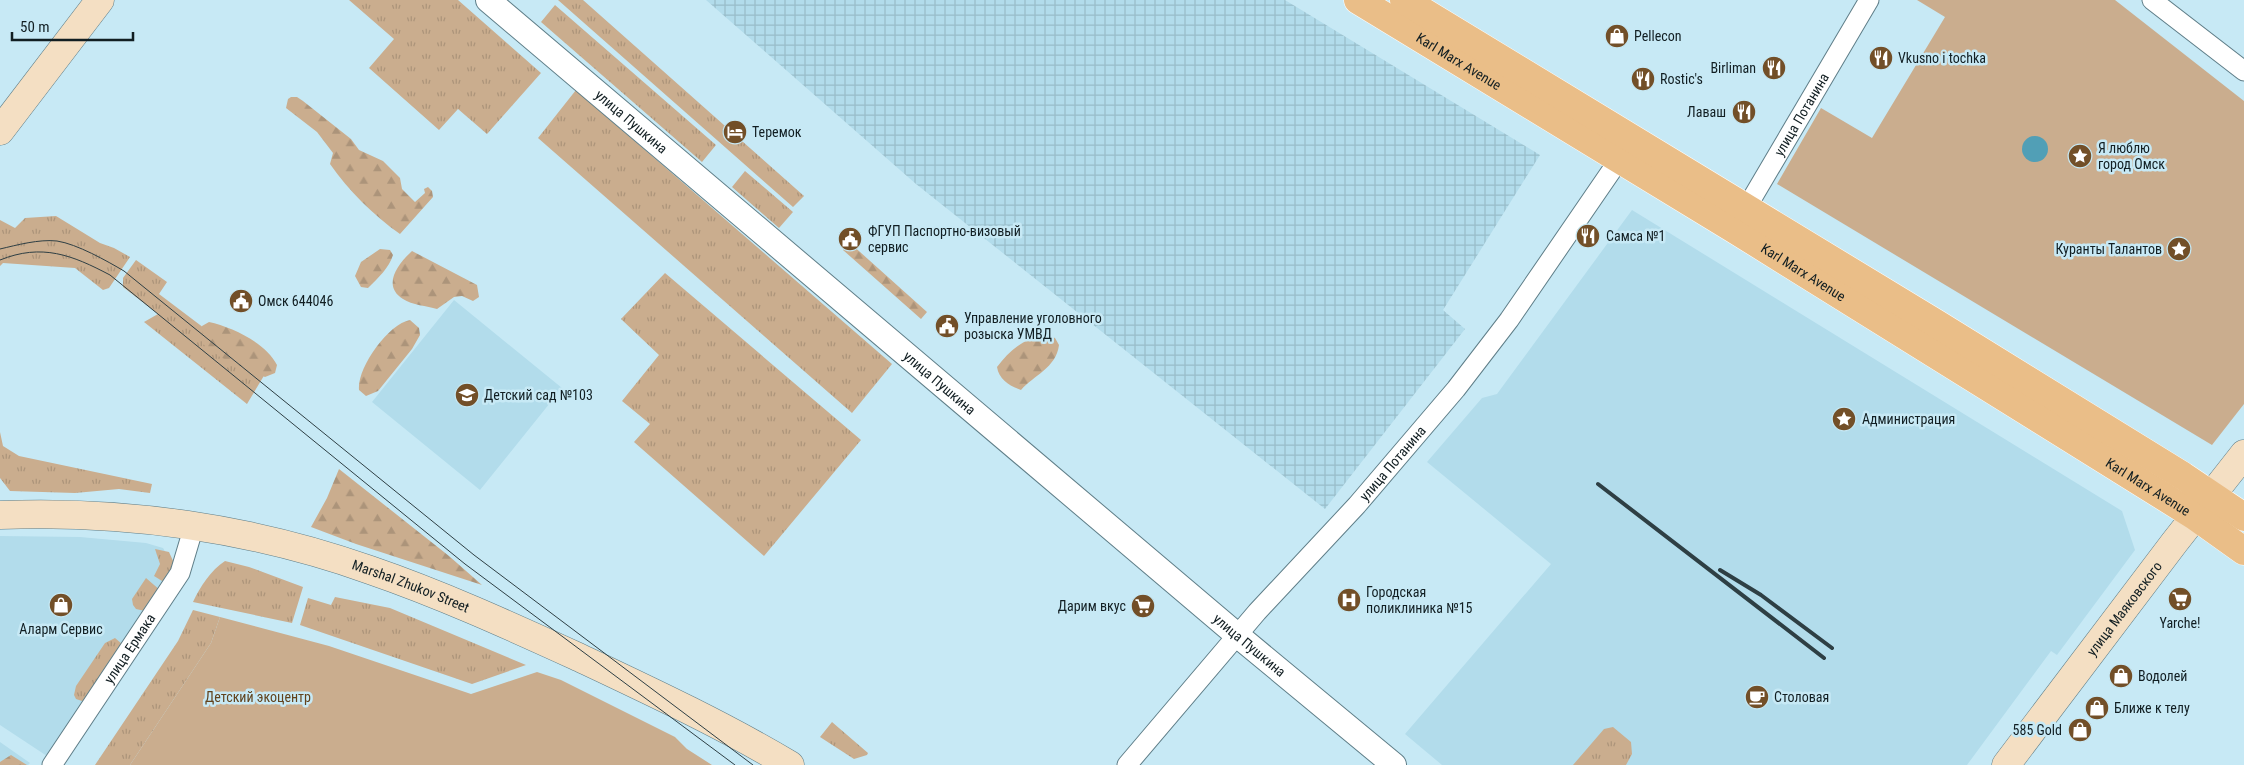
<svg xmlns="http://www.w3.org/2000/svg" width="2244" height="765" font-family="'Roboto Condensed',sans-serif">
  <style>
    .built { fill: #b2dceb }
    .industrial { fill: url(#industrial-grid) }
    .grass { fill: url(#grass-tufts) }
    .forest { fill: url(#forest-firs) }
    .park { fill: #caad8e }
    .water { fill: #519fb6 }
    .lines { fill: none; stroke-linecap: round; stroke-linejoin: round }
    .minor-casing { stroke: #5f7e88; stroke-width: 21 }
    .tertiary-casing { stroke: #5f7e88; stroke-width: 26 }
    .secondary-casing { stroke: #5f7e88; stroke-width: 29 }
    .primary-casing { stroke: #fff; stroke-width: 29 }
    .minor { stroke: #fff; stroke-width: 19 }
    .tertiary { stroke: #fff; stroke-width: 24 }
    .secondary { stroke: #f4dfc3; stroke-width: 28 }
    .primary { stroke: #eabe88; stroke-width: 28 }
    .tram { stroke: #2e3f44; stroke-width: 1 }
    .rail { stroke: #2e3f44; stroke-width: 4 }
    .labels { text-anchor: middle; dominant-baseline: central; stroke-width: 5; stroke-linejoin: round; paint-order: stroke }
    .poi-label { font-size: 14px; fill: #111e22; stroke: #c7e9f5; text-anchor: start }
    .street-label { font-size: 14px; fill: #111e22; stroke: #c7e9f5 }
    .park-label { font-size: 14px; fill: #61421c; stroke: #c7e9f5 }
  </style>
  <defs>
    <pattern id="industrial-grid" width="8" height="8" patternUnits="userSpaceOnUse" patternTransform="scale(1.25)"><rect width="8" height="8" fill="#b2dceb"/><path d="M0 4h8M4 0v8" fill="none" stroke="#98bcc9"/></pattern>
    <pattern id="grass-tufts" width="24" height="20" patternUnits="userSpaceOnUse" patternTransform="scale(1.25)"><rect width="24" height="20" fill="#caad8e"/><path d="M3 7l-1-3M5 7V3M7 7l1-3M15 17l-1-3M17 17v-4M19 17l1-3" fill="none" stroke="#ac947a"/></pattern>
    <pattern id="forest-firs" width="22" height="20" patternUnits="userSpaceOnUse" patternTransform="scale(1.25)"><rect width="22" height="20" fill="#caad8e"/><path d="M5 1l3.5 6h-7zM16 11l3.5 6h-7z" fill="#ac947a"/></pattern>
  </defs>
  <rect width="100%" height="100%" fill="#c7e9f5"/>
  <path class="built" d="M1632 210 2122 511 2135 550 2057 655 2051 651 1967 765H1442L1405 734 1551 564 1427 462 1482 398 1497 394Z
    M454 300 562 388 480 490 372 402Z
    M0 536 80 537 146 543 163 548 173 565 168 579 53 760 0 725Z
    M0 742 30 763 28 765H0Z"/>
  <path class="industrial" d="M706 0H1285L1540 155 1443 310 1465 329 1325 509 916 184Z"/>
  <path class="grass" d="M349 0H458L541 73 487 134 458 109 439 130 369 68 394 39Z
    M558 0H583L804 196 793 207Z
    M555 5 716 145 702 162 541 22Z
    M576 90 892 364 852 413 538 138Z
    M745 171 793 212 779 228 732 187Z
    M56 216 100 243 114 248 130 257 109 288 103 290 75 268 3 263 0 266V220L15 228 25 218Z
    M136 260 167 282 159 294 265 374 247 404 144 322 158 314 123 287V278Z
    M665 273 861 440 764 556 634 442 650 424 622 401 659 355 621 319Z
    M0 432 3 446 19 456 152 484 150 493 119 489 75 493 10 491 0 478Z
    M155 549 169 552 174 563 167 584 154 576 160 564Z
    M225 561 249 567 303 587 292 623 193 602C200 587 211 570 225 561Z
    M146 578 161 591 145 611 136 609 133 605 132 599Z
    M335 597 390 608 526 665 472 684 300 625 308 598 331 605Z
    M193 610 220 617 211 643 130 765H95L178 641Z
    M115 638 122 644 85 702 76 699 74 695 76 686 105 643Z
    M832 722 868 753 867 755 854 759 820 737Z
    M1613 727 1631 742 1632 754 1626 765H1573L1604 729Z"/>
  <path class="forest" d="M291 97H297L303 101 351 139 359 150 383 161 400 178 402 189 415 202 425 193 424 189 428 187 432 191 433 197 400 234C373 215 349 191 330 164L333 153 317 132 286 108 288 99Z
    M850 243 927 312 921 319 843 250Z
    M380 249 390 250 393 255C389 268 378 278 368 288L361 287 355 276 361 262Z
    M412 251 477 285 479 297 473 301 462 296 454 297 437 309C427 306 412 305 403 299 381 285 399 263 412 251Z
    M410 320 419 328 420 335 412 349 378 391 366 396 359 390C357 368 388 324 410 320Z
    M209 322C232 327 266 343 277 365L275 373 265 377 220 357 203 344 202 326Z
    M1047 335 1055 338 1059 345C1056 368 1034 375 1021 390 1010 386 999 380 997 367 1010 350 1025 337 1047 335Z
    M339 469 449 556 482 585 356 544 311 527 327 498Z
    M11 755 27 765H0V762Z"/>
  <path class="park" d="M1917 0H2115L2244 101V404L2212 445 1777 184 1821 108 1872 138 1945 17Z
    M220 617 329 646 471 694 537 672 561 680 675 737 687 749 712 765H130L211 643Z"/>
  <path class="water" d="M2022 149a13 13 0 1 1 26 0a13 13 0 1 1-26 0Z"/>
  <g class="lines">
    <g class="minor-casing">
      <g id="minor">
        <path d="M2152 0 2244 71"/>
        <path id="s1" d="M1741 217 1869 0"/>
        <path id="s2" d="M52 765 180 573 194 526"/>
        <path id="s3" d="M1127 765 1257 612 1357 505 1456 389 1509 320 1625 151"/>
      </g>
    </g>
    <g class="tertiary-casing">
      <g id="tertiary">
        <path id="s4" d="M488 0 1237 635 1394 765"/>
      </g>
    </g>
    <g class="secondary-casing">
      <g id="secondary">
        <path d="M0 131 100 0"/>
        <path id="s5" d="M0 515C124 510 252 528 370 570 440 594 508 625 576 656 648 690 721 724 790 765"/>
        <path id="s6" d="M2006 765 2174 543 2244 454"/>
      </g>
    </g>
    <g class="primary-casing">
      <g id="primary">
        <path id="s7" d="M1358 0 1734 229 2195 516 2244 551"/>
        <path d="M1404 0 1937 324 2183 476 2244 517"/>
      </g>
    </g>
    <use href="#minor" class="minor"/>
    <use href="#tertiary" class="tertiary"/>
    <use href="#secondary" class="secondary"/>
    <use href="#primary" class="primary"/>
    <path class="tram" d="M0 249C17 245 39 239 57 241 77 244 107 261 124 271L474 555 753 765
      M0 260C42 243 72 255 110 275L465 564 735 765"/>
    <path class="rail" d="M1598 484 1824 658
      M1720 570 1761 595 1832 648"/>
  </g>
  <defs>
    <g id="shop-disc" transform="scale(1.25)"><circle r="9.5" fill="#724f28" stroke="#c7e9f5"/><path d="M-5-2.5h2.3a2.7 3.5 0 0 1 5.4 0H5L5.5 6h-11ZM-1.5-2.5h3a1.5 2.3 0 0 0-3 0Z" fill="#fff"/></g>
    <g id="restaurant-disc" transform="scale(1.25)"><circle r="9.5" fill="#724f28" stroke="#c7e9f5"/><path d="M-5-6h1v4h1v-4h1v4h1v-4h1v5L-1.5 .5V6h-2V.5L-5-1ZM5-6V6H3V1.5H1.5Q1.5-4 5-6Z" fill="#fff"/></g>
    <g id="hotel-disc" transform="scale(1.25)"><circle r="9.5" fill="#724f28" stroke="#c7e9f5"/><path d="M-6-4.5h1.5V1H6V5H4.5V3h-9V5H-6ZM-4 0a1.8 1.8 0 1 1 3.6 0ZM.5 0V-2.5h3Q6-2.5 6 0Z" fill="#fff"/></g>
    <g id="sight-disc" transform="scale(1.25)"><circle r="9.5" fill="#724f28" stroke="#c7e9f5"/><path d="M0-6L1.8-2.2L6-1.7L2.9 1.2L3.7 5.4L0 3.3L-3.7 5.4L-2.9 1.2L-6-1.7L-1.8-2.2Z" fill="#fff"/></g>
    <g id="civic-disc" transform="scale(1.25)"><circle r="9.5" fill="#724f28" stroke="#c7e9f5"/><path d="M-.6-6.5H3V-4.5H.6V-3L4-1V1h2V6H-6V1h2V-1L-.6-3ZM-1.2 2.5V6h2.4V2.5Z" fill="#fff"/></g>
    <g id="school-disc" transform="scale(1.25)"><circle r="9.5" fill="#724f28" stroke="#c7e9f5"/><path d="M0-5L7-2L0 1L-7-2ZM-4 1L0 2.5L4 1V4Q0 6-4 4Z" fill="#fff"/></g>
    <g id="supermarket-disc" transform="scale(1.25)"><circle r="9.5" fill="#724f28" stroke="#c7e9f5"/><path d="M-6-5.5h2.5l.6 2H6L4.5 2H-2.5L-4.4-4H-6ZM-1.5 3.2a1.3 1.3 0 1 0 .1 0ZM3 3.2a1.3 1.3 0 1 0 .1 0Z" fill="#fff"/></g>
    <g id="hospital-disc" transform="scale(1.25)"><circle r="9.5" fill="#724f28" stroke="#c7e9f5"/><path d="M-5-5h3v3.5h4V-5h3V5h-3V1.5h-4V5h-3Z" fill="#fff"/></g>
    <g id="cafe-disc" transform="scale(1.25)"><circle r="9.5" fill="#724f28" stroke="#c7e9f5"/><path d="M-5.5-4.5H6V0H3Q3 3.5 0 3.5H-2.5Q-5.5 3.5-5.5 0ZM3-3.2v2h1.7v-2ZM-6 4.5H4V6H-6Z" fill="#fff"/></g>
  </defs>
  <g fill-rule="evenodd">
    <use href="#shop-disc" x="1617" y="36"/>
    <use href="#restaurant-disc" x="1881" y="58"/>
    <use href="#restaurant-disc" x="1774" y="68"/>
    <use href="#restaurant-disc" x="1643" y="79"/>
    <use href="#restaurant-disc" x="1744" y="112"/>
    <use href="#hotel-disc" x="735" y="132"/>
    <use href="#sight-disc" x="2080" y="156"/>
    <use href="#restaurant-disc" x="1588" y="236"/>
    <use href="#civic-disc" x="850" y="239"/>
    <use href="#sight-disc" x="2179" y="249"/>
    <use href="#civic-disc" x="241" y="301"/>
    <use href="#civic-disc" x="947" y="326"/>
    <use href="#school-disc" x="467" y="395"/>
    <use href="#sight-disc" x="1844" y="419"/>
    <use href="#supermarket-disc" x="2180" y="599"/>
    <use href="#hospital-disc" x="1349" y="600"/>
    <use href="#shop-disc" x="61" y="605"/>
    <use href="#supermarket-disc" x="1143" y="606"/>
    <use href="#shop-disc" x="2121" y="676"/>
    <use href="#cafe-disc" x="1757" y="697"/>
    <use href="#shop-disc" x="2097" y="708"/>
    <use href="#shop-disc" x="2080" y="730"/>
  </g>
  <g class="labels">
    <g class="poi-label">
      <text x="1634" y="36">Pellecon</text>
      <text x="1898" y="58">Vkusno i tochka</text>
      <text x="1756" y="68" text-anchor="end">Birliman</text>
      <text x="1660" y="79">Rostic's</text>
      <text x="1726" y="112" text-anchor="end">Лаваш</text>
      <text x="752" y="132">Теремок</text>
      <text x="2098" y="148">Я люблю<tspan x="2098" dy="16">город Омск</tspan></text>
      <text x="868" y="231">ФГУП Паспортно-визовый<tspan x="868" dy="16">сервис</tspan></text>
      <text x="1606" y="236">Самса №1</text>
      <text x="2162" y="249" text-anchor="end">Куранты Талантов</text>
      <text x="258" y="301">Омск 644046</text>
      <text x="964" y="318">Управление уголовного<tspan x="964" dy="16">розыска УМВД</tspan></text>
      <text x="484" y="395">Детский сад №103</text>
      <text x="1862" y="419">Администрация</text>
      <text x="1366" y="592">Городская<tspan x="1366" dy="16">поликлиника №15</tspan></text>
      <text x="1126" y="606" text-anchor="end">Дарим вкус</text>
      <text x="2180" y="623" text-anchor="middle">Yarche!</text>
      <text x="61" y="629" text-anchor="middle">Аларм Сервис</text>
      <text x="2138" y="676">Водолей</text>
      <text x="1774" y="697">Столовая</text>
      <text x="2114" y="708">Ближе к телу</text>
      <text x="2062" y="730" text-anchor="end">585 Gold</text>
    </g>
    <g class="street-label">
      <text stroke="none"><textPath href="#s7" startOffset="118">Karl Marx Avenue</textPath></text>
      <text stroke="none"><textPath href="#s1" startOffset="119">улица Потанина</textPath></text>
      <text stroke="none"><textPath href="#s4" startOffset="188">улица Пушкина</textPath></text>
      <text stroke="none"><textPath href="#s7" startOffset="522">Karl Marx Avenue</textPath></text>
      <text stroke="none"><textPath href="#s4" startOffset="592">улица Пушкина</textPath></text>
      <text stroke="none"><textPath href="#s3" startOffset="402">улица Потанина</textPath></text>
      <text stroke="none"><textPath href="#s7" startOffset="928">Karl Marx Avenue</textPath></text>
      <text stroke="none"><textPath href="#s5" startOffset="420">Marshal Zhukov Street</textPath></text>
      <text stroke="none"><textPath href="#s6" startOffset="196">улица Маяковского</textPath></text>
      <text stroke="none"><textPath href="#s4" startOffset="998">улица Пушкина</textPath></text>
      <text stroke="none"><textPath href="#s2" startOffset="140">улица Ермака</textPath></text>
    </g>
    <g class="park-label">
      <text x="258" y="697">Детский экоцентр</text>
    </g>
  </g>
  <path d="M12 32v8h121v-8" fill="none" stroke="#111e22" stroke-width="2.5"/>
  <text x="20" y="32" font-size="15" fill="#111e22" stroke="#c7e9f5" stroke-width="4" paint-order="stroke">50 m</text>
</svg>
